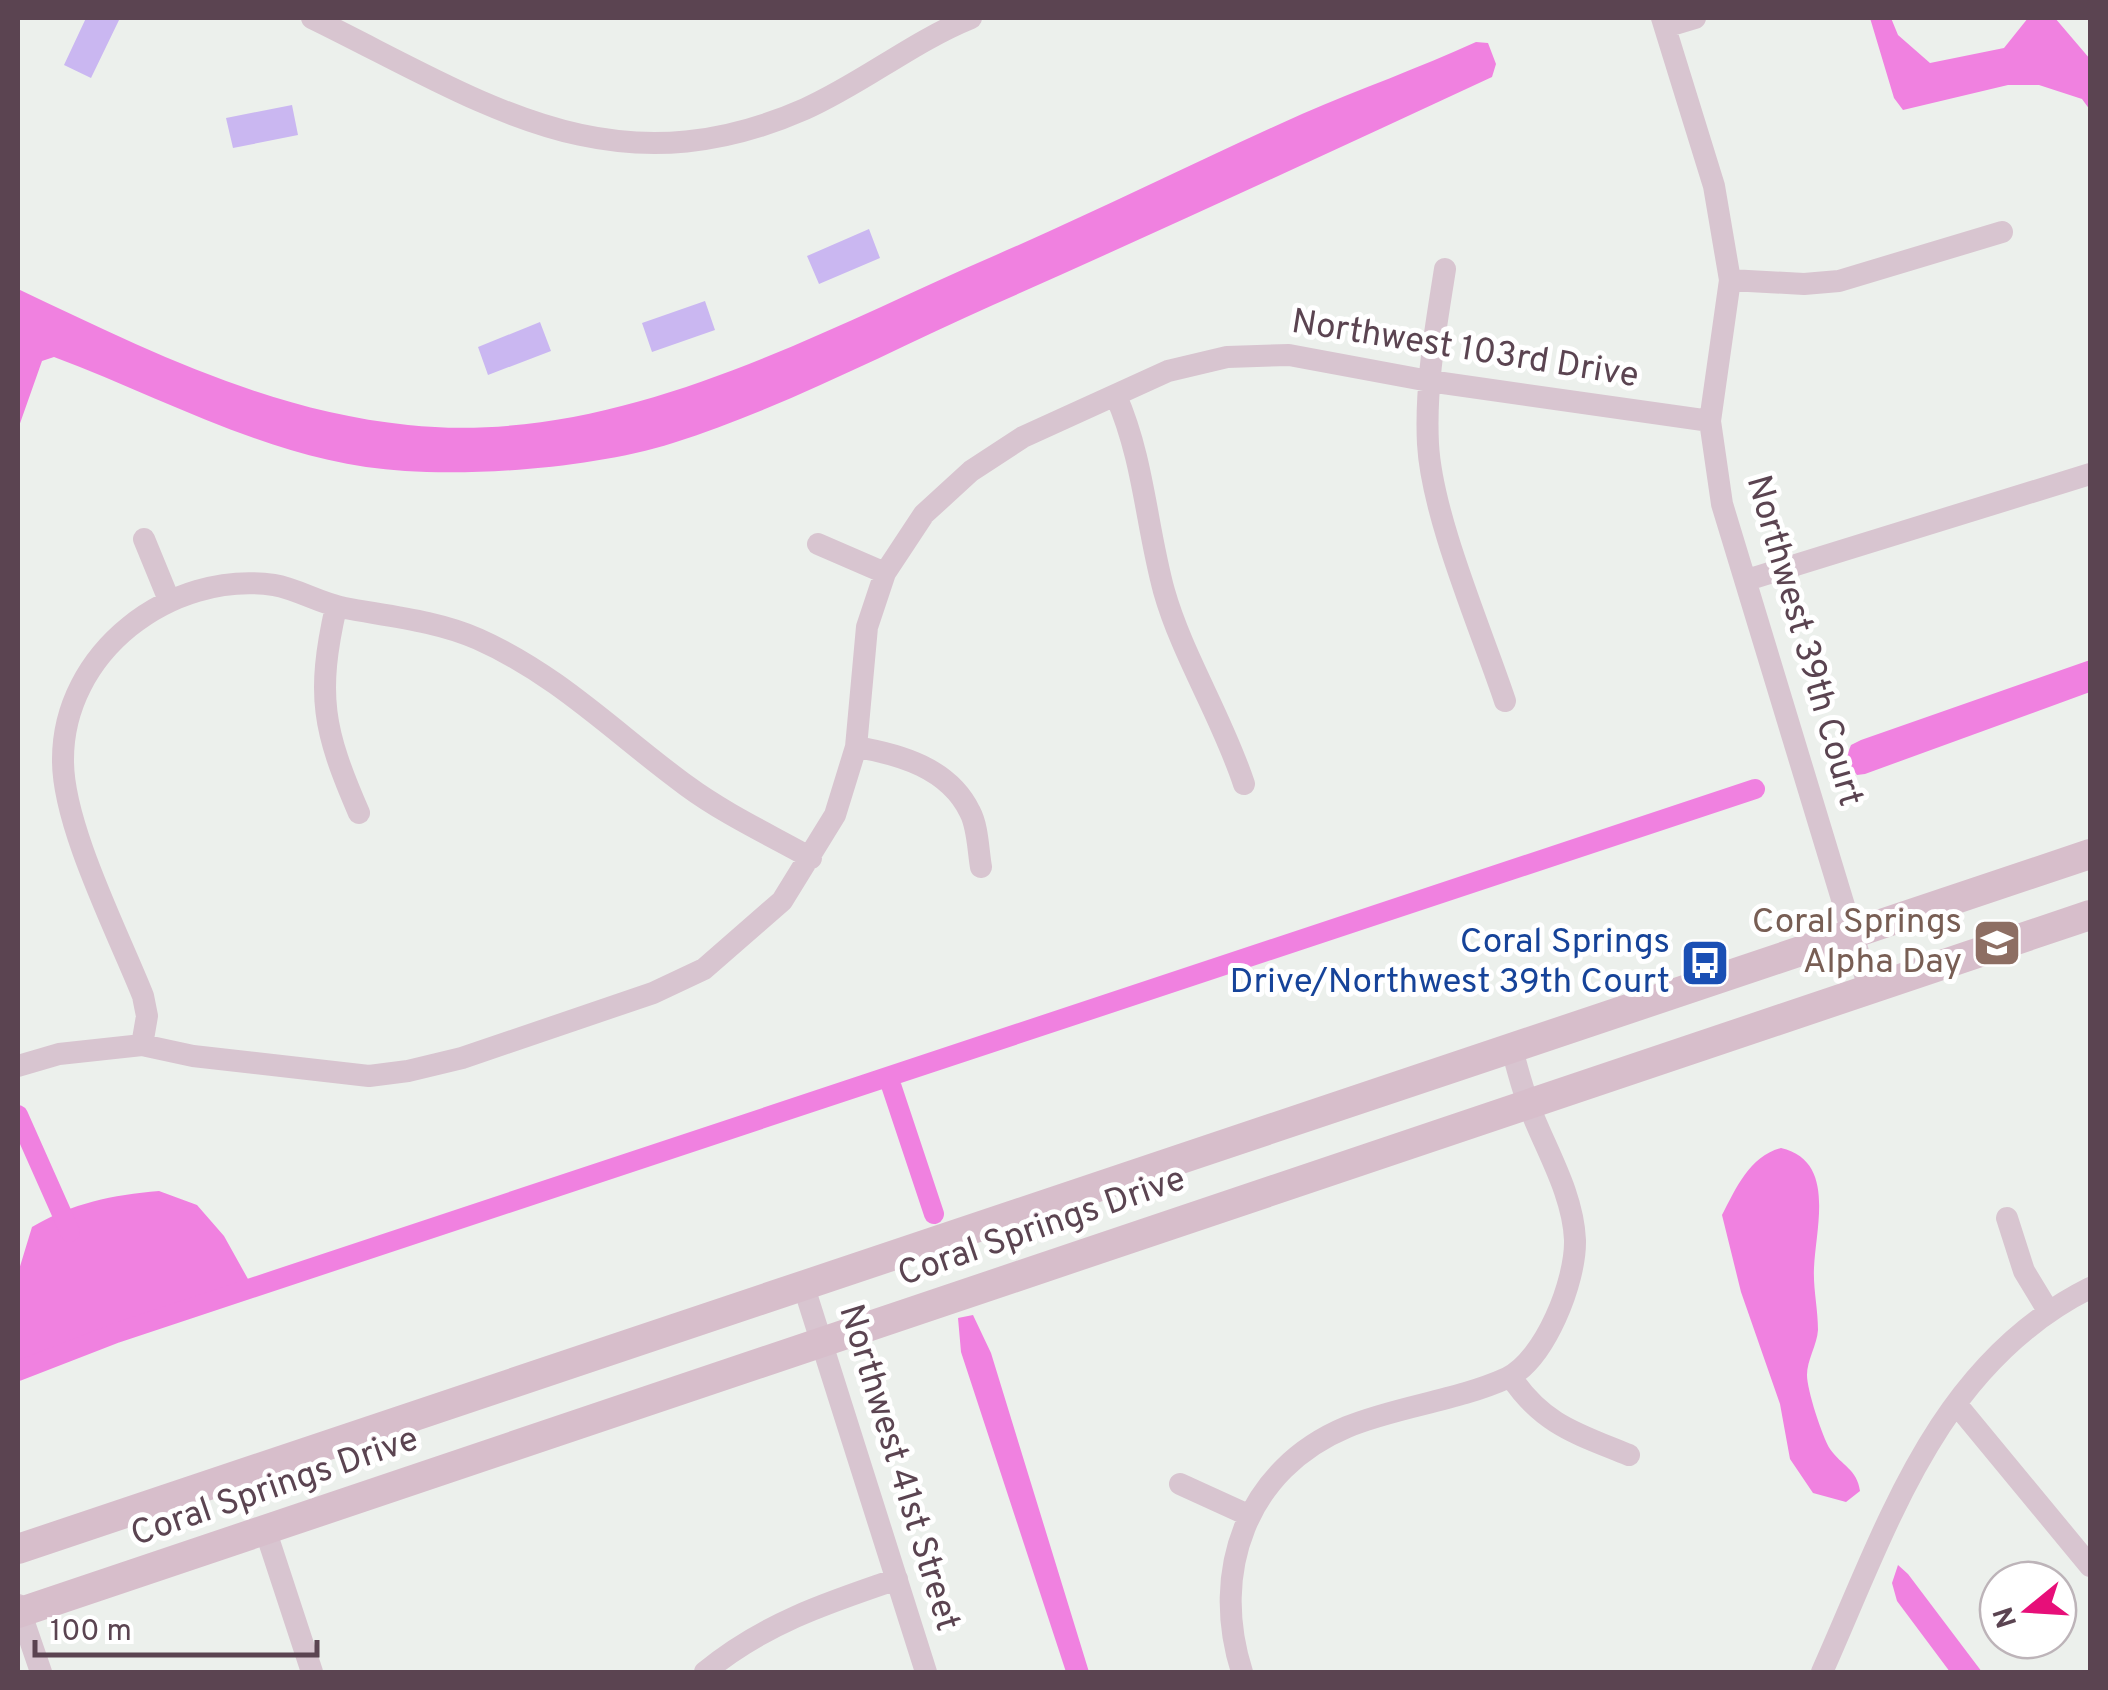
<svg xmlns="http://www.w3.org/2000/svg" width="2108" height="1690" font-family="Overpass,sans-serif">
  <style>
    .green { fill: #cab7f1 }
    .water { fill: #f081e0 }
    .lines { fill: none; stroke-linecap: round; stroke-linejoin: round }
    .canal { stroke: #f081e0; stroke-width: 20 }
    .street { stroke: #d8c5d0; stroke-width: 22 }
    .secondary { stroke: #d7becb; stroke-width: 30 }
    .labels { text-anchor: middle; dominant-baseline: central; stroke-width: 10; stroke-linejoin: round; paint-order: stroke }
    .street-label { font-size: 35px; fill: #5b4451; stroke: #fff }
    .education-label { font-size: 35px; fill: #785e54; stroke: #fff; text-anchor: end }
    .transit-label { font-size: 35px; fill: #164399; stroke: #fff; text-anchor: end }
  </style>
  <rect width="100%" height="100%" fill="#ecf0ec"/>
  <path class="green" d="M86 18H120L91 78 64 65Z
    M292 105 298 135 233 148 226 118Z
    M869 229 880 258 819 284 807 256Z
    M705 301 715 330 652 352 642 323Z
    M540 322 551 351 488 375 478 347Z"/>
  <path class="water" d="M1870 18H1891L1898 35 1930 63 2004 48 2028 18H2055L2090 59V110L2082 99 2039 85H2008L1903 110 1894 98Z
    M1476 42 1488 43 1496 64 1492 77C1326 154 1160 231 993 305 888 352 783 408 673 443 597 467 484 476 405 471 279 464 169 400 54 357L42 361 18 429V289C143 348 267 411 408 425 616 447 812 335 996 255 1099 210 1199 160 1302 114 1360 89 1419 68 1476 42Z
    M2090 660V692L1865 774 1857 775 1845 760 1851 745 1861 740Z
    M1781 1148C1836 1161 1816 1225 1814 1268 1813 1288 1818 1309 1818 1330 1817 1345 1807 1360 1807 1375 1807 1390 1822 1436 1830 1449 1842 1466 1857 1469 1860 1491L1846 1502 1813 1493 1790 1459 1780 1404 1741 1292 1722 1215C1736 1188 1750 1156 1781 1148Z
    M159 1191 197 1205 224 1236 253 1288 18 1371V1273L32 1227C73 1203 112 1195 159 1191Z
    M973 1315 991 1353 1089 1672H1066L961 1352 958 1318Z
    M1898 1565 1908 1574 1982 1672H1950L1897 1601 1892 1583Z"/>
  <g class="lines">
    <path class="canal" d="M889 1079 934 1214
      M18 1115 70 1232
      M18 1371 116 1333 1755 789"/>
    <path class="street" d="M312 18C482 101 610 195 805 109 863 83 912 42 971 18
      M1662 18 1714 186 1730 280 1710 421 1722 504 1869 988
      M1665 27 1695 18
      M1445 269C1436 327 1425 385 1428 444 1432 517 1481 629 1505 701
      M1730 280 1804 284 1839 281 2002 232
      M1116 396C1144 460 1146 525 1164 591 1182 655 1222 717 1244 784
      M144 539 169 600
      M818 544 885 573
      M1747 580 2090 474
      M336 607C316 696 323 730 359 813
      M856 747C899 754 949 768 970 812 978 827 978 850 981 867
      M142 1045 147 1016 143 996C118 933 63 826 63 761 62 652 171 570 274 585 298 589 321 604 345 608 388 616 438 621 478 639 559 675 617 735 687 786 725 814 770 835 811 858
      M18 1066 59 1054 142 1045 193 1056 369 1076 408 1071 462 1058 653 993 704 969 782 901 835 815 856 747 867 627 885 573 924 514 971 471 1023 437 1168 371 1227 357 1289 355 1429 381 1710 421
      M2007 1218 2024 1271 2047 1309
      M803 1284 926 1672
      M1511 1377C1543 1425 1578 1434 1629 1455
      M1957 1405 2090 1566
      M1180 1484 1248 1515
      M266 1532 312 1672
      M18 1605 41 1672
      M705 1672C763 1624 826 1603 897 1579
      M1242 1672C1210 1572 1246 1469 1347 1427 1398 1406 1456 1401 1507 1378 1545 1360 1576 1281 1575 1240 1573 1192 1544 1147 1528 1103 1521 1084 1516 1064 1511 1045
      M1822 1672C1887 1527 1937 1364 2090 1288"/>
    <path class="secondary" d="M18 1549 2090 854
      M18 1613 2090 915"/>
  </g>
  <defs>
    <g id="school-square" transform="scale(2.5)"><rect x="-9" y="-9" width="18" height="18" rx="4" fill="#8d6e63" stroke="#fff"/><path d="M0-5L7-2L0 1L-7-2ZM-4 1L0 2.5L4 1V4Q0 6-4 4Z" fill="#fff"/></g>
    <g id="bus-square" transform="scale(2.5)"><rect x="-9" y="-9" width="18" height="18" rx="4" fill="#1a4fb4" stroke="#fff"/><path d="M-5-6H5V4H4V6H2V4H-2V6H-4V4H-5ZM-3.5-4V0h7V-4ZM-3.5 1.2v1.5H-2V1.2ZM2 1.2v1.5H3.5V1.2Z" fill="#fff"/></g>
  </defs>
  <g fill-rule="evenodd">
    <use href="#school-square" x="1997" y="943"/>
    <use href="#bus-square" x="1705" y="963"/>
  </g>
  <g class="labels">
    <g class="street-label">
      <text transform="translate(1465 350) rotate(9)">Northwest 103rd Drive</text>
      <text transform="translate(1803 641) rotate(74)">Northwest 39th Court</text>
      <text transform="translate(1042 1228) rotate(-19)">Coral Springs Drive</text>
      <text transform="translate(898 1468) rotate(73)">Northwest 41st Street</text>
      <text transform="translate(275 1488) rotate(-19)">Coral Springs Drive</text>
    </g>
    <g class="education-label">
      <text x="1962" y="923">Coral Springs<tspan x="1962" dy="40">Alpha Day</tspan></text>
    </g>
    <g class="transit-label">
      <text x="1670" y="943">Coral Springs<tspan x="1670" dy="40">Drive/Northwest 39th Court</tspan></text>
    </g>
  </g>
  <rect width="2108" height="1690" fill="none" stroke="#5b4451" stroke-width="40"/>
  <g transform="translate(2028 1610) rotate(252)"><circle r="48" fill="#ffffff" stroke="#bdb4b9" stroke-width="2.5"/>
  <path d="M0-8L18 38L0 25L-18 38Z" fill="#e70f79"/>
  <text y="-15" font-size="28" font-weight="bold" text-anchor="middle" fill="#5b4451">N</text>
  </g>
  <path d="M35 1640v15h282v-15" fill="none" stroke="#5b4451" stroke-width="5"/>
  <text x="50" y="1640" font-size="30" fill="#5b4451" stroke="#ffffff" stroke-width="8" paint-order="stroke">100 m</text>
</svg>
